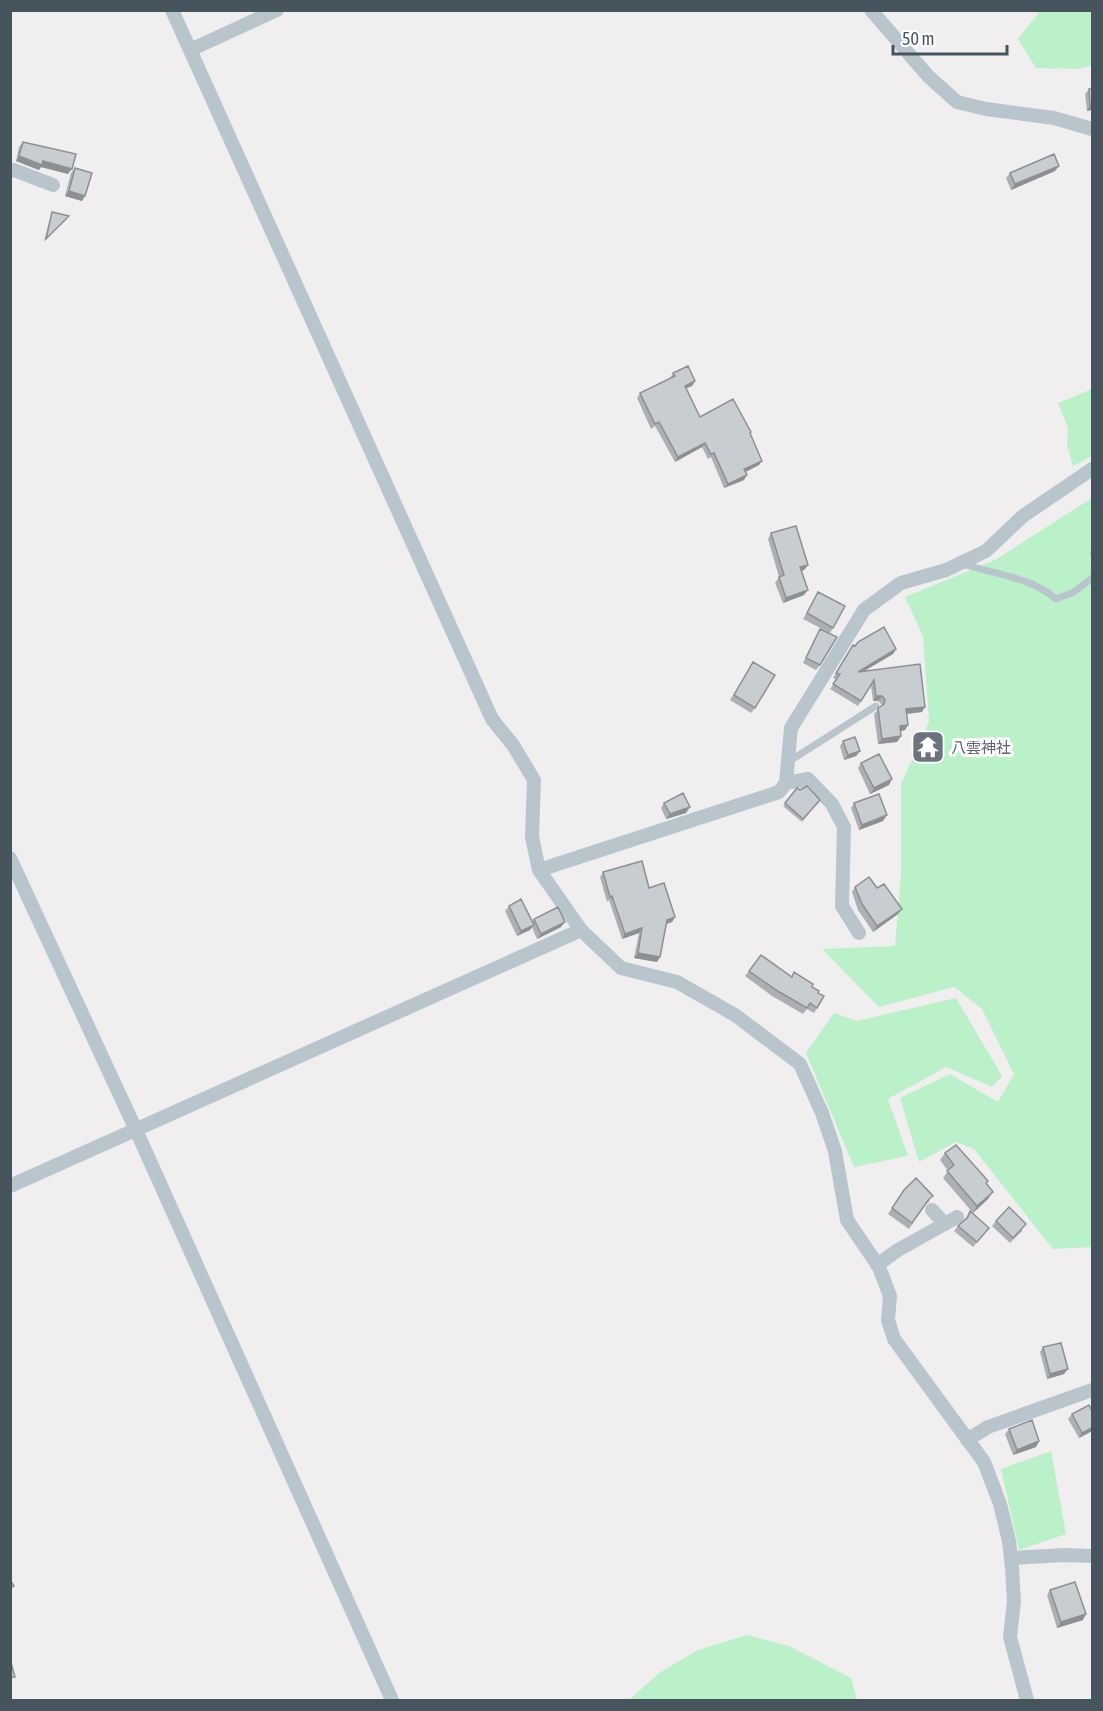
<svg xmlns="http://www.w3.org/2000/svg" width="1103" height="1711" font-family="'Asap Condensed','Noto Sans JP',sans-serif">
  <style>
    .green { fill: #baf1c8 }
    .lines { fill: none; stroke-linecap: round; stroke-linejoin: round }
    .service { stroke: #b9c5cc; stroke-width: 7 }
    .minor { stroke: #b9c5cc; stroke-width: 14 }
    .wall { fill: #acb0b5 }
    .shaded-wall { fill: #8c9093 }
    .building { fill: #c8cdd2; stroke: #8c9093; stroke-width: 1.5 }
    .labels { text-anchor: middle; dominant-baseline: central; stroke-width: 6; stroke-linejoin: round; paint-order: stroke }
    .worship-label { font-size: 15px; fill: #5b616d; stroke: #fff; text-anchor: start }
  </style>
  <rect width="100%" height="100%" fill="#f1eeef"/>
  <path class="green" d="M1040 11H1092V65L1079 69 1036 68 1018 39Z
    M1092 389V456L1073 466 1067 446 1068 428 1058 403Z
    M1092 498V1247L1053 1249 974 1149 956 1142 919 1162 900 1098 950 1074 998 1102 1014 1074 982 1009 954 987 879 1007 822 949 895 946 901 874V784L929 722 923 636 905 597 995 560Z
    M956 998 1002 1076 992 1087 946 1067 888 1099 908 1156 854 1167 806 1053 834 1013 857 1021Z
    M1051 1451 1066 1534 1019 1550 1001 1469Z
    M747 1635 789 1646 851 1678 857 1700H629L659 1673 698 1650Z"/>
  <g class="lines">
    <path class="service" d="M963 564C994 574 1031 577 1056 599L1074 592 1092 578
      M788 762 876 706"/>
    <path class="minor" d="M172 10 492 719 513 745 534 780 532 837 539 870 581 930 621 968 677 982 735 1015 800 1064 822 1113 835 1151 847 1220 879 1267 890 1296 888 1320 894 1339 984 1462 1000 1504 1009 1541 1012 1568 1014 1601 1010 1637 1027 1700
      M871 10 928 76 957 102 986 109 1054 118 1092 129
      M190 50 277 10
      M10 171 14 170 53 185
      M786 783 808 779 832 804 844 827 842 906 859 933
      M10 858 136 1130 392 1700
      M539 870 779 792 786 783 791 728 864 610 901 583 946 570 986 551 1023 516 1092 469
      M10 1186 581 930
      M932 1210 945 1224
      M877 1265 898 1250 957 1217
      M967 1440 988 1427 1092 1390
      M1011 1558 1065 1555 1092 1556"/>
  </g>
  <path class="wall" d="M1089 89 1092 110 1087 111 1085 94Z
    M23 142 68 174 41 167 39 170 16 161 19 147Z
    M75 168 82 201 65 196 71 173Z
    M1055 171 1011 190 1006 178 1010 173Z
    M52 212 67 219 44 241 51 215Z
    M673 373 695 381 692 386 686 388 700 417 750 434 759 465 746 472 744 480 724 488 711 457 708 459 702 447 675 462 655 426 651 429 637 398 640 393 670 378Z
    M771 533 808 565 804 570 801 571 804 595 783 603 775 583 779 577 768 539Z
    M1092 549V557L1090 553Z
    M818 592 833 628 830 633 803 619Z
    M820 629V665L816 670 803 663 817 634Z
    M855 646 896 649 893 654 864 671 922 712 907 714 905 730 900 731 901 736 897 742 878 744 874 714 882 705 878 701H873L871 686 858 706 830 689 837 680 833 678 850 650Z
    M753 662 755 708 751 713 730 700Z
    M843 741 860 751 856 756 844 760 840 746Z
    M861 763 889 785 870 794 858 768Z
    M797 788 820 800 802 822 783 806Z
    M664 803 686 813 666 819 661 808Z
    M854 803 883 821 859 830 851 808Z
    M603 872 649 888 675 917 672 922 666 924 657 962 634 958 639 933 622 939 609 900 607 902 600 877Z
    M855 887 877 888 898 914 873 932 858 910 852 892Z
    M509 906 532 922 534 919 561 927 537 939 532 927 530 930 517 936 505 911Z
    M761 955 792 977 812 987 818 993 824 996 814 1013 807 1009 803 1014 772 996 745 976Z
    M945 1153 986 1184 988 1199 973 1213 943 1178 948 1171 940 1160Z
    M904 1190 930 1201 926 1204 909 1229 888 1214Z
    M970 1211 989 1228 973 1247 954 1231 958 1226 965 1219Z
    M996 1221 1023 1230 1010 1243 992 1226Z
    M1043 1347 1064 1374 1047 1379 1040 1352Z
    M1092 1408V1431L1079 1438 1068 1419 1072 1414Z
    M1009 1429 1039 1441 1036 1447 1013 1455 1005 1434Z
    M1050 1590 1083 1620 1057 1628 1047 1595Z"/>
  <path class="shaded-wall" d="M1092 105V110L1087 111 1090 106Z
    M19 156 43 161 72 169 68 174 41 167 39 170 16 161Z
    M1059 166 1055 171 1011 190 1015 184Z
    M69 191 85 196 82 201 65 196Z
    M695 381 692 386 682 390 685 386Z
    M705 443 702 447 675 462 678 457Z
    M762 461 759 465 741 474 744 469Z
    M747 475 744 480 724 488 728 484Z
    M808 565 804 570 796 573 800 567Z
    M808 590 804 595 783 603 786 598Z
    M896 649 893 654 854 677 858 672Z
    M876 696H882L878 701H873Z
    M925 707 922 712 903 714 906 709Z
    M908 725 905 730 896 732 900 726Z
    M901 736 897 742 878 744 882 739Z
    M860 751 856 756 844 760 848 755Z
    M892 779 889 785 870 794 874 788Z
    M690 807 686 813 666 819 670 814Z
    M887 815 883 821 859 830 862 825Z
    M902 909 898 914 873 932 877 926Z
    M675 917 672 922 663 925 667 920Z
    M565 922 561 927 537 939 541 934Z
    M534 925 530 930 517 936 521 931Z
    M642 928 639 933 622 939 625 934Z
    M638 953 660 957 657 962 634 958Z
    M993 1192 988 1199 973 1213 977 1206Z
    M1068 1369 1064 1374 1047 1379 1050 1374Z
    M1092 1428V1431L1079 1438 1082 1433Z
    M1039 1441 1036 1447 1013 1455 1017 1450Z
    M1086 1614 1083 1620 1057 1628 1061 1622Z"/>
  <path class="building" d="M1092 88V105L1090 106 1089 89Z
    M23 142 76 154 72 169 43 161 42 165 19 156Z
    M1054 154 1059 166 1015 184 1010 173Z
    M75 168 92 173 85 196 69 191Z
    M52 212 69 216 46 239Z
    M688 366 695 381 685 386 700 417 733 399 751 432 750 433 762 461 744 469 747 475 728 484 714 453 711 454 705 443 678 457 659 422 655 424 640 393 675 376 673 373Z
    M796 526 808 565 800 567 808 590 786 598 779 577 784 575 771 533Z
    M818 592 845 606 833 628 807 613Z
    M884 627 896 649 858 672 920 664 925 707 906 709 908 725 900 726 901 736 882 739 878 708 884 704 885 700 882 696H876L874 680 861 701 833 684 840 674 836 673 853 645 855 646 858 642Z
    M820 629 837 637 820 665 806 658Z
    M753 662 775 675 755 708 734 695Z
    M855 737 860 751 848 755 843 741Z
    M879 754 892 779 874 788 861 763Z
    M807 786 820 800 803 819 785 803 797 788 800 790Z
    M683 793 690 807 670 814 664 803Z
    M879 794 887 815 862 825 854 803Z
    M642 861 649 888 664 883 675 917 667 920 660 957 638 953 642 928 625 934 612 896 610 897 603 872Z
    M869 877 877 888 884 884 902 909 877 926 862 904 855 887Z
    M521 899 534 925 521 931 509 906Z
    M558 907 565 922 541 934 534 919Z
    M761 955 792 977 794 972 813 984 812 987 819 991 818 993 824 996 817 1008 810 1003 807 1008 776 990 749 971Z
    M956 1145 988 1181 986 1183 993 1192 977 1206 947 1171 954 1165 945 1153Z
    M916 1178 933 1196 929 1199 912 1223 892 1208 904 1190Z
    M1009 1207 1026 1224 1013 1238 996 1221Z
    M970 1211 989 1228 977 1242 958 1226 968 1217Z
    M1061 1343 1068 1369 1050 1374 1043 1347Z
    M1089 1405 1091 1409 1092 1408V1428L1082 1433 1072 1414Z
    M1032 1420 1039 1441 1017 1450 1009 1429Z
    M10 1580 14 1586 10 1588Z
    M1075 1582 1086 1614 1061 1622 1050 1590Z
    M10 1659 15 1677 10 1678Z"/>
  <defs>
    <g id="temple-square" transform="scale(1.725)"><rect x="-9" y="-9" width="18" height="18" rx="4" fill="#6b7280" stroke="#fff"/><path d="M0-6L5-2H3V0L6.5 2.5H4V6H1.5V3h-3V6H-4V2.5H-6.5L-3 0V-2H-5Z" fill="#fff"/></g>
  </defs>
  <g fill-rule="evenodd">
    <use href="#temple-square" x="928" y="747"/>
  </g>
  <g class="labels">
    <g class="worship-label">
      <text x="951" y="747">八雲神社</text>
    </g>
  </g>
  <rect width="1103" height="1711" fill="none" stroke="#46555d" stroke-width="24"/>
  <path d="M893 45v9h114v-9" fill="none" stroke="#46555d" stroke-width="3"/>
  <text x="902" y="45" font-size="18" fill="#46555d" stroke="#ffffff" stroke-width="4.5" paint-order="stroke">50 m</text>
</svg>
